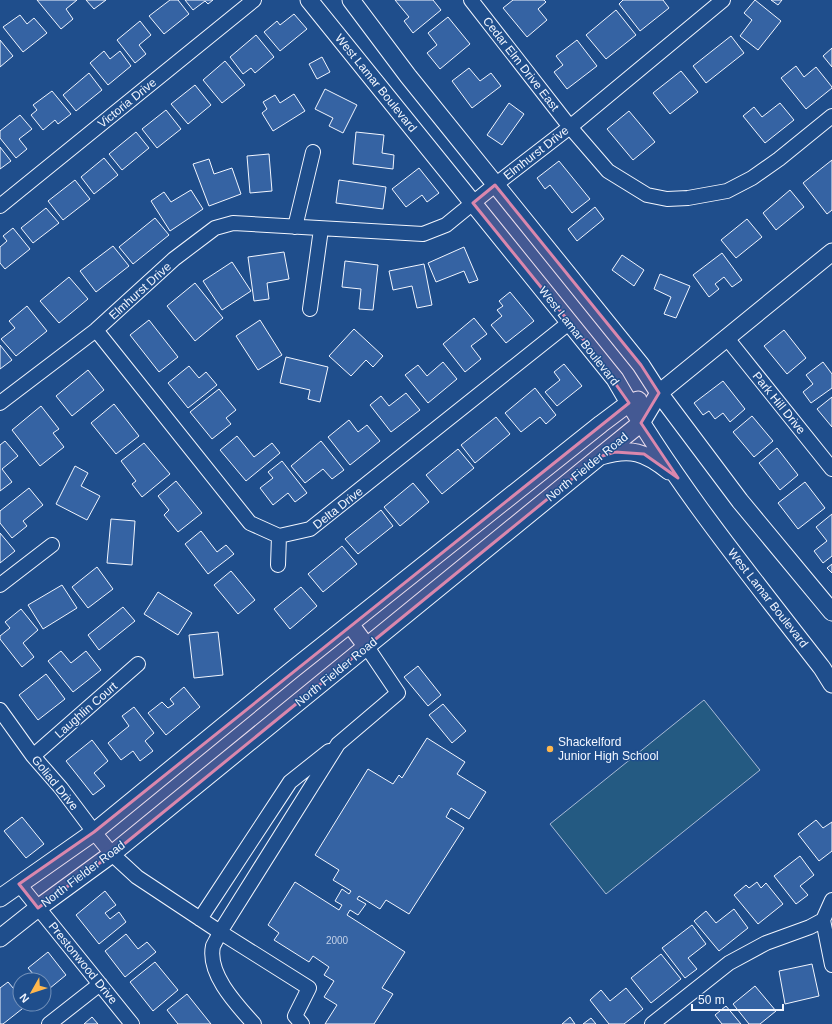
<svg xmlns="http://www.w3.org/2000/svg" width="832" height="1024" font-family="Helvetica,sans-serif">
  <style>
    .green { fill: #245a82; stroke: #a8bbd7 }
    .building { fill: #3563a3; stroke: #f2f6ff }
    .lines { fill: none; stroke-linecap: round; stroke-linejoin: round }
    .minor-casing { stroke: #f2f6ff; stroke-width: 16 }
    .major-casing { stroke: #f2f6ff; stroke-width: 19 }
    .minor { stroke: #1f4e8c; stroke-width: 14 }
    .major { stroke: #1f4e8c; stroke-width: 17 }
    .marked { fill: #da87ad; fill-opacity: 0.2; stroke: #da87ad; stroke-width: 3; stroke-linejoin: round }
    .poi-dot { fill: #ffb74d; stroke: #1f4e8c; stroke-width: 1.5 }
    .labels { text-anchor: middle; dominant-baseline: central; stroke-width: 3; stroke-linejoin: round; paint-order: stroke }
    .number-label { font-size: 10px; fill: #c3d1e8 }
    .street-label { font-size: 12px; fill: #f2f6ff; stroke: #1f4e8c }
    .poi-label { font-size: 12px; fill: #f2f6ff; stroke: #1f4e8c; text-anchor: start }
  </style>
  <rect width="100%" height="100%" fill="#1f4e8c"/>
  <path class="green" d="M704 700 760 770 606 894 550 824Z"/>
  <path class="building" d="M37 0H77L66 9 73 19 61 29Z
    M86 0H106L94 9Z
    M170 0H178L189 14 164 34 149 16Z
    M185 0H213L208 4 205 1 193 10Z
    M395 0H433L441 10 413 33 404 21 409 17Z
    M513 0H544L546 2 538 9 547 20 527 37 503 8Z
    M623 0H663L669 8 640 31 619 4Z
    M755 0 781 21 758 50 740 36 752 20 744 13Z
    M771 0H782L778 5Z
    M616 10 636 35 606 59 586 35Z
    M294 14 307 29 280 51 264 32 277 21 280 25Z
    M20 15 27 24 34 18 47 33 23 52 3 27Z
    M448 17 470 44 440 69 427 53 437 45 428 33Z
    M140 21 151 35 139 45 146 54 135 63 117 40Z
    M256 35 274 57 255 73 251 68 243 74 230 57Z
    M731 36 744 53 706 83 693 66Z
    M0 40 13 56 0 67Z
    M577 40 597 66 567 89 554 72 563 65 556 56Z
    M832 48V67L823 56Z
    M104 51 110 59 120 51 131 66 108 85 90 63Z
    M322 57 330 72 317 79 309 64Z
    M225 61 245 85 222 103 203 80Z
    M796 66 804 77 816 67 832 87V88L806 109 781 78Z
    M469 68 480 81 491 73 501 86 472 108 452 81Z
    M681 71 698 92 670 114 653 93Z
    M89 73 102 90 76 111 63 95Z
    M195 85 211 105 188 124 171 104Z
    M325 89 357 105 343 133 329 126 333 118 315 109Z
    M52 91 71 114 58 124 55 120 43 130 31 115 37 110 33 105Z
    M294 94 305 111 273 131 262 113 267 109 263 102 275 95 280 103Z
    M509 103 524 114 502 145 487 135Z
    M780 103 794 120 765 143 743 116 754 107 762 117Z
    M166 110 181 129 157 148 142 129Z
    M629 111 655 142 633 160 607 129Z
    M20 115 32 129 19 139 27 149 16 158 0 138V131Z
    M136 132 149 148 122 170 109 154Z
    M356 132 384 135 382 153 394 155 393 169 353 164Z
    M0 147 11 161 0 169Z
    M269 154 272 191 250 193 247 156Z
    M104 158 118 175 94 194 81 177Z
    M209 159 214 174 232 168 241 194 209 206 193 164Z
    M832 160V210L827 214 803 183Z
    M559 161 590 199 572 213 550 185 545 189 537 178Z
    M419 168 439 193 427 202 422 195 406 207 392 189Z
    M75 180 90 199 63 220 48 201Z
    M339 180 386 187 383 209 336 203Z
    M191 190 203 209 170 231 151 201 164 192 171 202Z
    M790 190 804 207 776 230 763 213Z
    M595 207 604 219 577 241 568 229Z
    M46 208 59 223 33 243 21 228Z
    M155 218 169 235 133 264 119 247Z
    M747 219 762 237 736 258 721 240Z
    M13 228 30 249 5 269 0 263V247L7 241 3 236Z
    M113 246 129 266 96 292 80 271Z
    M464 247 478 280 469 283 464 271 436 282 428 263Z
    M284 252 289 279 267 283 269 299 254 301 248 257Z
    M722 253 742 280 732 287 724 277 715 284 719 289 709 297 693 275Z
    M622 255 644 270 634 286 612 270Z
    M345 261 378 265 373 310 359 309 361 289 342 287Z
    M232 262 251 291 222 310 203 281Z
    M424 264 432 305 417 308 412 286 393 290 389 271Z
    M660 274 690 286 676 318 664 314 671 297 654 289Z
    M69 277 88 299 59 323 40 301Z
    M195 283 223 318 195 341 167 306Z
    M510 292 534 321 506 343 491 325 502 316 497 310 503 306 499 301Z
    M27 306 47 331 16 356 1 339 15 328 9 321Z
    M474 318 487 334 471 346 481 359 465 372 443 344Z
    M149 320 178 357 159 372 130 335Z
    M260 320 282 355 258 370 236 336Z
    M354 329 383 356 373 367 366 360 351 376 329 356Z
    M784 330 806 358 787 374 764 346Z
    M0 345 12 360 0 369Z
    M286 357 328 367 320 402 308 399 310 390 280 383Z
    M443 362 457 379 428 403 405 375 418 365 427 376Z
    M823 362 832 374V388L811 403 803 392 813 384 806 375Z
    M564 364 582 386 557 406 545 392 560 380 554 372Z
    M189 366 199 378 206 372 217 385 188 408 168 383Z
    M88 370 104 390 72 416 56 396Z
    M723 381 745 409 730 422 723 413 715 419 709 411 703 415 694 403Z
    M535 388 556 415 546 424 540 417 521 432 505 413Z
    M219 389 236 410 226 418 231 424 212 439 190 412Z
    M406 393 420 410 391 432 370 405 381 396 389 406Z
    M832 397V427L817 409Z
    M114 404 139 436 116 454 91 423Z
    M41 406 59 429 53 433 64 447 40 466 12 430Z
    M752 416 773 441 754 457 733 432Z
    M496 417 510 434 475 463 461 445Z
    M349 420 358 432 367 425 380 441 350 465 328 437Z
    M237 436 254 457 272 443 280 453 246 481 220 450Z
    M5 441 18 456 2 469 12 482 0 491V445Z
    M321 441 344 470 332 479 323 469 305 483 291 466Z
    M144 443 170 474 142 497 132 484 136 481 121 461Z
    M777 448 798 475 780 490 759 463Z
    M458 449 474 468 442 494 426 475Z
    M282 461 307 493 295 502 288 493 273 505 260 488 273 478 268 472Z
    M75 466 88 473 81 486 100 496 87 520 56 504Z
    M176 481 202 513 178 532 164 515 169 510 158 496Z
    M805 482 825 508 798 529 778 503Z
    M413 483 429 502 400 526 384 507Z
    M29 488 43 505 23 521 27 526 12 538 0 523V511Z
    M381 510 393 526 358 554 345 539Z
    M832 514V556L823 563 814 551 827 541 816 527Z
    M111 519 135 521 132 565 107 563Z
    M201 531 217 552 226 545 234 554 208 574 185 544Z
    M0 533 15 551 0 563Z
    M342 546 357 564 323 592 308 574Z
    M832 564V573L827 568Z
    M97 567 113 589 88 608 72 587Z
    M231 571 255 600 238 614 214 585Z
    M62 585 77 608 43 629 28 605Z
    M301 587 317 606 290 629 274 609Z
    M158 592 192 613 178 635 144 614Z
    M123 607 135 621 99 650 88 635Z
    M21 609 38 630 23 643 34 657 22 667 0 639V636L10 628 5 622Z
    M218 632 223 675 194 678 189 635Z
    M61 651 71 663 86 651 101 670 73 692 48 661Z
    M418 666 441 695 428 706 404 677Z
    M46 674 65 699 38 720 19 695Z
    M184 687 200 707 166 735 148 713 162 702 168 708 174 704 170 699Z
    M443 704 466 731 452 743 429 715Z
    M134 707 154 733 145 741 153 751 140 761 133 751 121 760 108 743 129 726 122 716Z
    M427 738 465 762 457 774 486 792 469 819 451 808 446 817 464 828 409 914 386 900 380 909 359 896 357 899 366 904 358 915 350 910 347 915 405 952 382 988 393 994 374 1024H325L337 1005 324 997 334 981 324 975 329 967 313 956 309 962 274 940 279 933 268 925 295 882 339 910 342 905 335 901 342 889 349 894 351 891 333 880 339 870 315 855 368 769 393 784 399 775 402 778Z
    M92 740 108 761 94 773 105 786 93 795 66 761Z
    M22 817 44 844 26 858 4 831Z
    M816 820 823 828 832 822V851L819 861 798 834Z
    M800 856 814 875 800 886 808 895 796 904 774 876Z
    M757 882 761 888 766 883 783 904 758 924 734 895 746 885 749 888Z
    M105 891 116 905 105 913 110 919 119 912 126 922 99 944 76 915Z
    M734 909 748 928 719 951 694 921 706 911 716 923Z
    M692 925 706 944 688 958 697 969 685 978 662 948Z
    M126 934 138 949 147 942 156 952 125 977 105 951Z
    M48 952 66 975 44 993V980H29L34 975 28 968Z
    M661 954 681 979 651 1003 631 978Z
    M155 962 178 990 153 1011 130 982Z
    M812 964 819 996 785 1004 779 971Z
    M8 982 20 996V1004L27 1005 3 1024H0V988Z
    M755 986 776 1011 760 1024H749L733 1004Z
    M626 988 643 1009 624 1024H609L590 1000 601 990 610 1001Z
    M187 994 211 1024H178L167 1010Z
    M726 1006 741 1024H722L715 1015Z
    M92 1017 98 1024H84Z
    M570 1017 575 1024H562Z
    M591 1018 596 1024H583Z"/>
  <g class="lines">
    <g class="minor-casing">
      <path id="minor" d="M471 0 570 127 608 171 647 195 667 199 688 198 727 191 752 178 779 159 832 116
        M0 206 254 0
        M295 227 313 152
        M310 309 321 229
        M96 330 250 523 279 536 310 529 570 322
        M726 337 832 469
        M0 403 96 330 174 259 215 228 233 223 423 234 446 225 495 185 570 127 723 0
        M278 565 279 536
        M0 585 52 545
        M0 710 33 756 61 788 94 832 112 854 137 877 220 932 309 988 295 1016 302 1024
        M33 756 138 664
        M19 884 132 1024
        M832 900 823 920 832 965
        M200 919 290 782 329 751
        M49 1024 100 984
        M254 1024C237 1005 207 974 213 946 215 942 218 937 220 932L338 744 398 693 367 647
        M652 1024 729 963 766 943 810 927 823 920"/>
    </g>
    <g class="major-casing">
      <path id="major" d="M309 0 615 379C674 482 749 574 822 668L832 684
        M351 0 408 76 641 365 659 393 740 501 832 612
        M601 456C631 447 645 452 669 471
        M350 624 367 647
        M0 898 94 832 292 670 601 424 629 403 638 400
        M0 938 38 908 112 854 599 457 641 423 659 393 832 252"/>
    </g>
    <use href="#minor" class="minor"/>
    <use href="#major" class="major"/>
  </g>
  <path class="marked" d="M495 185 641 365 659 393 641 423 678 478 644 454 615 452 599 457 112 854 38 908 19 884 94 832 629 403 591 349 473 203Z"/>
  <circle class="poi-dot" cx="550" cy="749" r="4"/>
  <g class="labels">
    <g class="number-label">
      <text x="337" y="940">2000</text>
    </g>
    <g class="street-label">
      <text transform="translate(521 64) rotate(52)">Cedar Elm Drive East</text>
      <text transform="translate(376 83) rotate(51)">West Lamar Boulevard</text>
      <text transform="translate(127 103) rotate(-39)">Victoria Drive</text>
      <text transform="translate(536 153) rotate(-38)">Elmhurst Drive</text>
      <text transform="translate(140 291) rotate(-42)">Elmhurst Drive</text>
      <text transform="translate(579 336) rotate(52)">West Lamar Boulevard</text>
      <text transform="translate(779 403) rotate(51)">Park Hill Drive</text>
      <text transform="translate(587 467) rotate(-39)">North Fielder Road</text>
      <text transform="translate(338 508) rotate(-38)">Delta Drive</text>
      <text transform="translate(768 598) rotate(52)">West Lamar Boulevard</text>
      <text transform="translate(336 672) rotate(-39)">North Fielder Road</text>
      <text transform="translate(86 710) rotate(-41)">Laughlin Court</text>
      <text transform="translate(55 783) rotate(51)">Goliad Drive</text>
      <text transform="translate(83 874) rotate(-37)">North Fielder Road</text>
      <text transform="translate(83 963) rotate(51)">Prestonwood Drive</text>
    </g>
    <g class="poi-label">
      <text x="558" y="742">Shackelford<tspan x="558" dy="14">Junior High School</tspan></text>
    </g>
  </g>
  <g transform="translate(32 992) rotate(231)"><circle r="19" fill="#1f4e8c" stroke="#7391ba"/>
  <path d="M0-3L7 15L0 10L-7 15Z" fill="#ffb74d"/>
  <text y="-6" font-size="11" font-weight="bold" text-anchor="middle" fill="#f2f6ff">N</text>
  </g>
  <path d="M692 1004v6h91v-6" fill="none" stroke="#f2f6ff" stroke-width="2"/>
  <text x="698" y="1004" font-size="12" fill="#f2f6ff" stroke="#1f4e8c" stroke-width="3" paint-order="stroke">50 m</text>
</svg>
